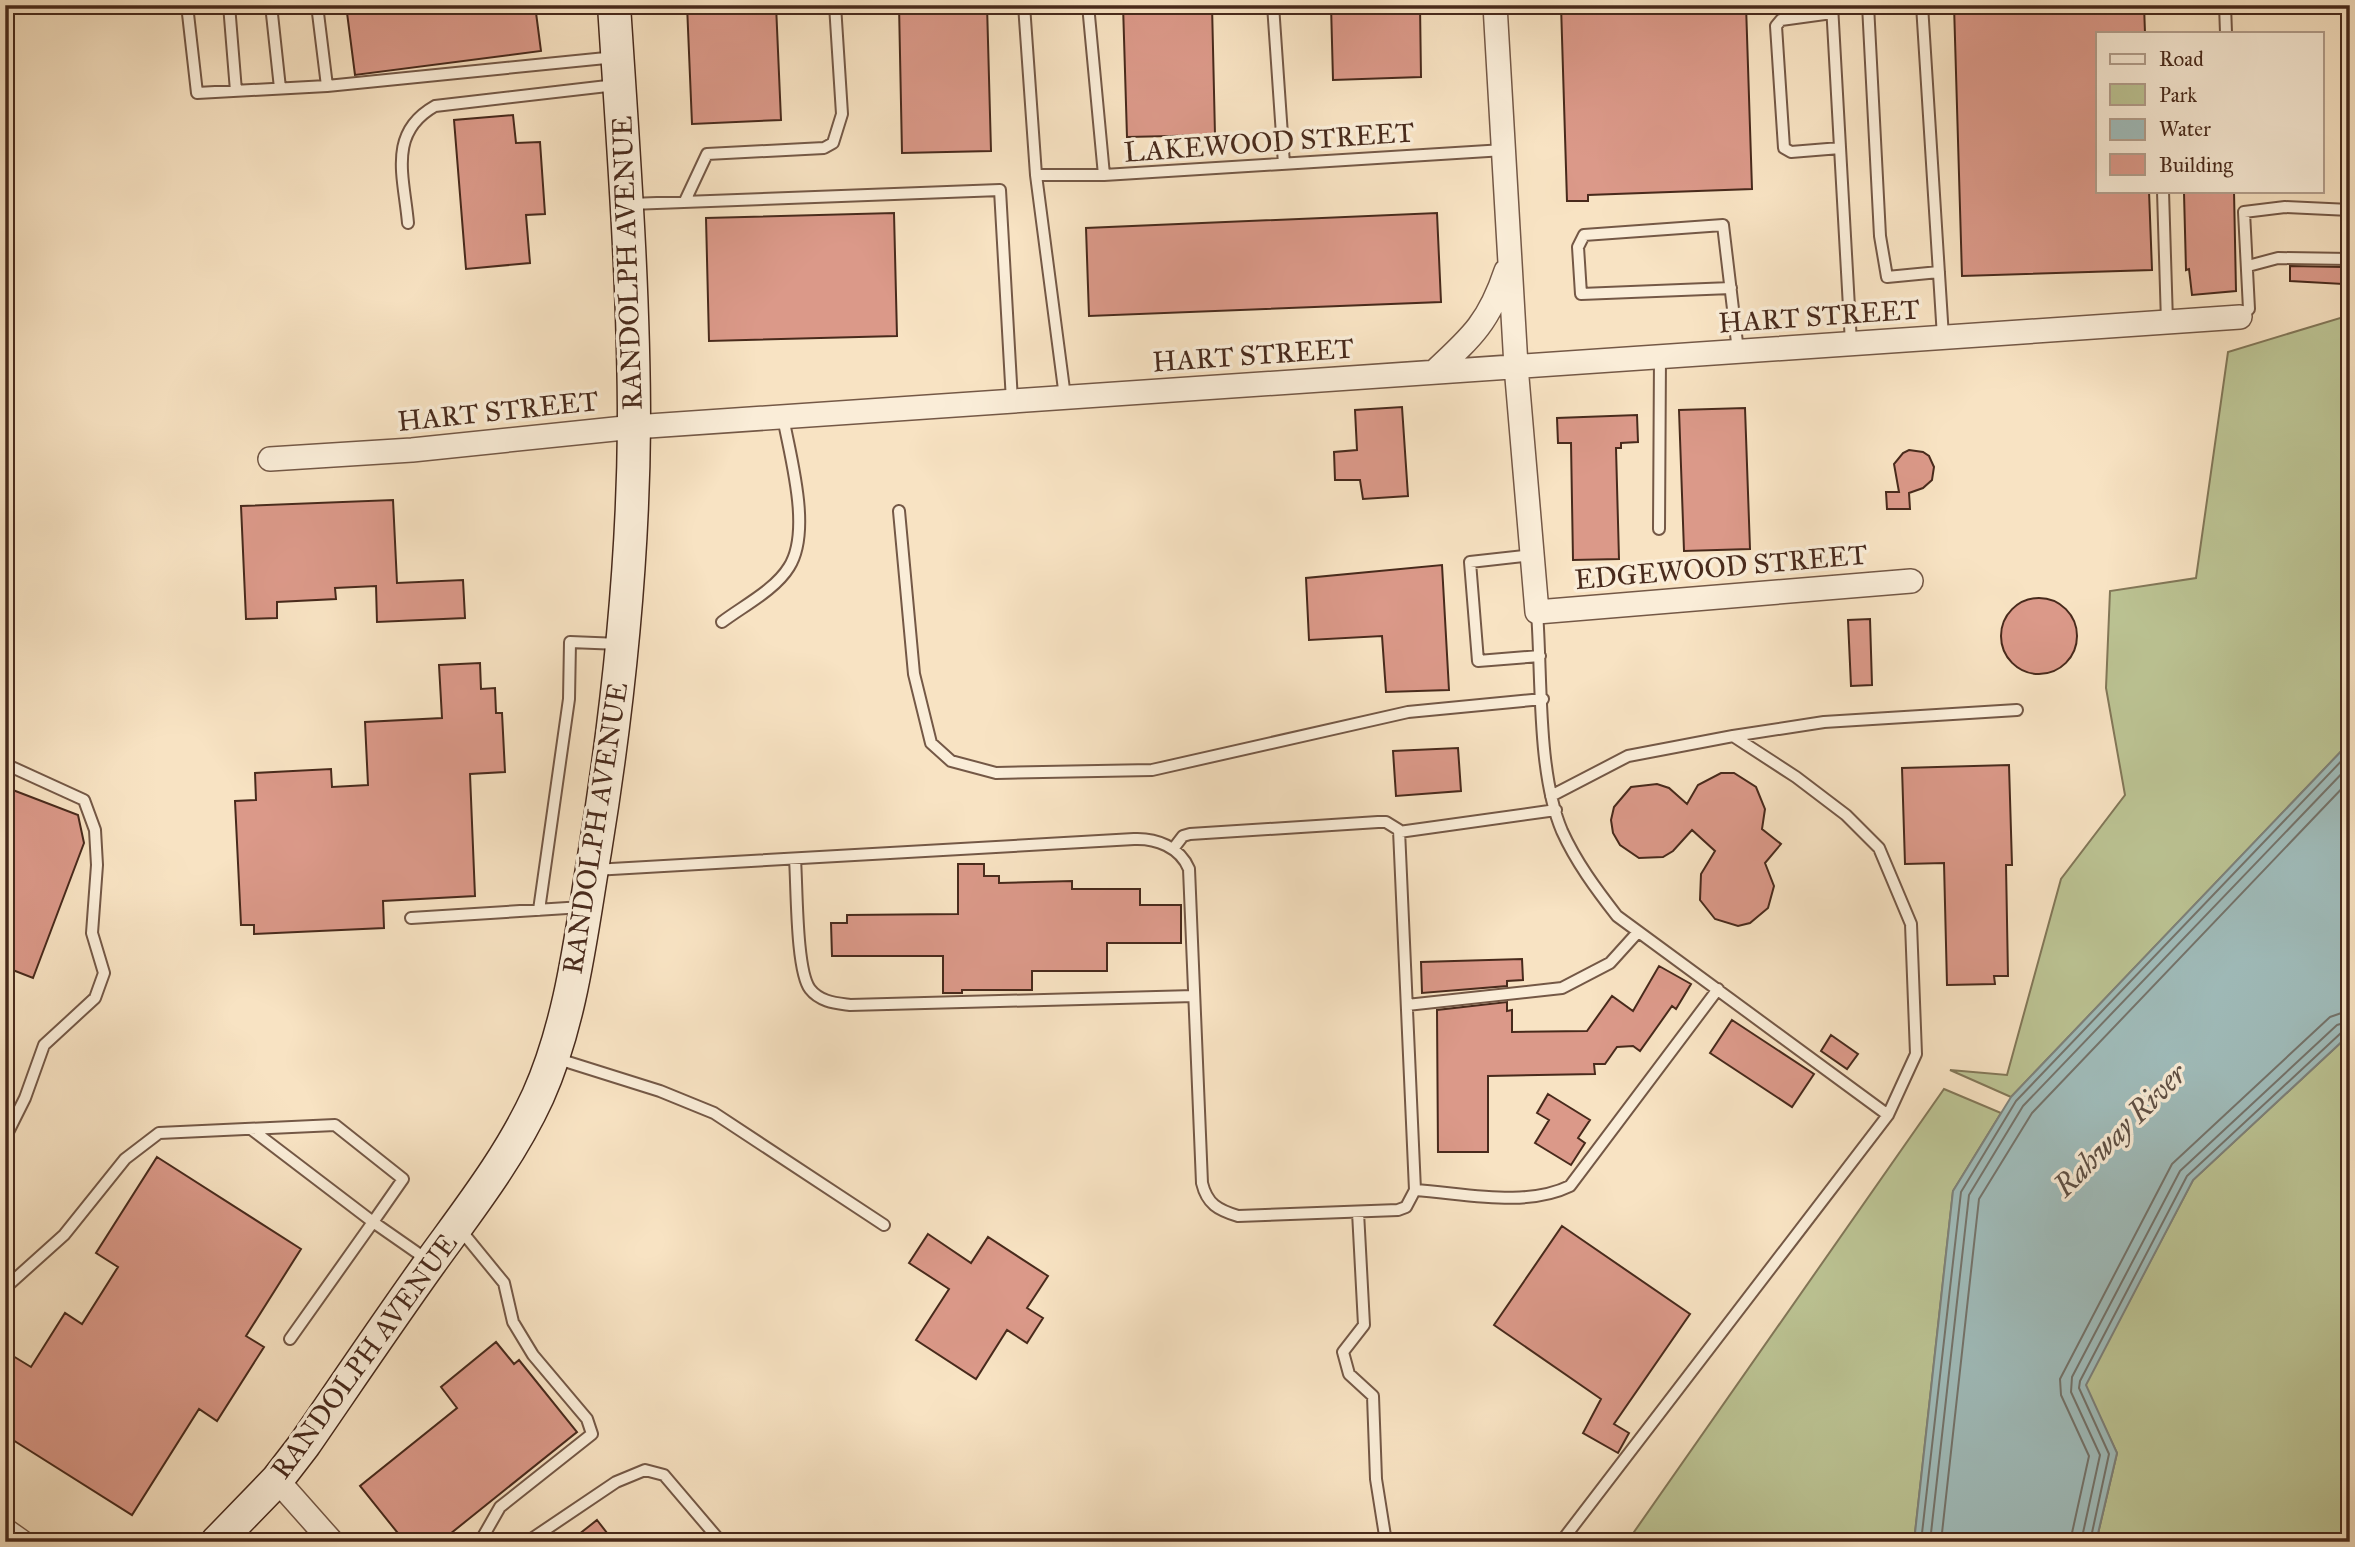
<svg xmlns="http://www.w3.org/2000/svg" width="2355" height="1547" font-family="'IM FELL Great Primer',serif">
  <style>
    .green { fill: #bcc494; stroke: #827758; stroke-width: 2 }
    .water { fill: #a0bdbc; stroke: #7d827c; stroke-width: 2 }
    .lines { fill: none; stroke-linecap: round; stroke-linejoin: round }
    .shore { stroke: #74746c; stroke-width: 2 }
    .building { fill: #db9989; stroke: #482a1c; stroke-width: 2 }
    .service-casing { stroke: #745846; stroke-width: 14 }
    .minor-casing { stroke: #745846; stroke-width: 26 }
    .secondary-casing { stroke: #482a1c; stroke-width: 35 }
    .service { stroke: #faedd8; stroke-width: 10 }
    .minor { stroke: #faedd8; stroke-width: 23 }
    .secondary { stroke: #faedd8; stroke-width: 32 }
    .labels { text-anchor: middle; dominant-baseline: central; stroke-width: 7; stroke-linejoin: round; paint-order: stroke }
    .street-label { font-size: 28px; fill: #482a1c; stroke: #faedd8 }
    .water-label { font-size: 30px; font-style: italic; fill: #5e4f44; stroke: #faedd8 }
  </style>
  <rect width="100%" height="100%" fill="#f8e3c3"/>
  <filter id="stains"><feTurbulence type="fractalNoise" baseFrequency=".00286" numOctaves="4"/><feColorMatrix values="0 0 0 0 .2 0 0 0 0 .09 0 0 0 0 .02 0 0 0 .5 -.17"/></filter>
  <radialGradient id="worn" r=".72"><stop offset=".6" stop-color="#630" stop-opacity="0"/><stop offset="1" stop-color="#630" stop-opacity=".3"/></radialGradient>
  <path class="green" d="M2350 315V742L2011 1097 1950 1070 2007 1075 2061 879 2125 795 2106 688 2110 591 2196 578 2228 352Z
    M2350 1034V1542H2096L2117 1453 2085 1385 2193 1180Z
    M1944 1089 2001 1113 1953 1191 1914 1542H1627Z"/>
  <path class="water" d="M2350 742V1034L2193 1180 2086 1385 2117 1453 2096 1542H1914L1953 1191 2011 1097Z"/>
  <g class="lines">
    <path class="shore" d="M1921 1542 1961 1192 2016 1101 2350 752
      M1930 1542 1969 1195 2023 1106 2350 765
      M1941 1542 1979 1199 2032 1113 2350 780
      M2070 1542 2089 1456 2061 1395 2060 1379 2172 1164 2330 1017 2350 1010
      M2081 1542 2100 1455 2071 1392 2072 1377 2180 1171 2337 1025 2350 1021
      M2090 1542 2109 1454 2079 1388 2080 1381 2187 1176 2342 1032 2350 1030"/>
  </g>
  <path class="building" d="M346 5H535L541 51 355 75Z
    M687 5H776L781 120 692 124Z
    M899 5H987L991 151 902 153Z
    M1123 5H1212L1215 135 1127 137Z
    M1331 5H1420L1421 77 1333 80Z
    M1561 5H1746L1752 189 1588 195V201H1567Z
    M1954 5H2144L2145 33H2098V191H2149L2152 270 1962 276Z
    M513 115 516 143 540 142 545 214 526 215 530 263 466 269 454 120Z
    M2196 191H2234L2236 291 2192 295 2189 269 2186 270 2184 193Z
    M894 213 897 336 709 341 706 218Z
    M1437 213 1441 302 1089 316 1086 228Z
    M2290 266 2344 267 2343 284 2290 281Z
    M1402 407 1408 496 1363 499 1360 480H1335L1334 452 1357 450 1355 410Z
    M1745 408 1750 549 1684 551 1679 410Z
    M1637 415 1638 442 1621 443V448H1616L1619 559 1573 560 1571 443H1558L1557 418Z
    M1909 450 1923 452 1929 456 1934 467 1932 480 1923 488 1909 493 1910 509H1887L1886 492H1899L1894 464 1903 453Z
    M393 500 397 583 463 580 465 618 377 622 376 586 335 588 336 599 277 602V618L246 619 241 506Z
    M1442 565 1449 690 1386 692 1382 636 1309 640 1306 578Z
    M2001 636a38 38 0 1 1 76 0a38 38 0 1 1-76 0Z
    M1870 619 1872 685 1851 686 1848 620Z
    M480 663 481 689 495 688 496 713H502L505 772 470 774 475 896 383 901 384 928 254 934V925H241L235 801 256 800 255 773 331 769 332 787 368 785 365 722 442 718 439 665Z
    M1458 748 1461 791 1396 796 1393 751Z
    M2009 765 2012 865H2006L2008 976H1994L1995 984 1947 985 1944 863 1905 864 1902 768Z
    M1721 773H1734L1756 787 1765 809 1762 829 1781 844 1765 863 1774 886 1768 908 1750 923 1738 926 1715 919 1700 900 1701 874 1715 851 1692 830 1673 851 1663 857 1639 858 1620 845 1613 833 1611 820 1614 807 1631 787 1657 784 1669 788 1687 804 1698 785Z
    M5 787 78 815 84 843 33 978 5 967Z
    M958 864H984V876H999V883L1072 881V889H1140V905H1181V943H1107V971H1032V990H962V993H943V956H832L831 923H847V915L958 914Z
    M1522 959 1523 980 1507 981V986L1422 993 1421 962Z
    M1659 966 1691 984 1676 1009 1672 1006 1640 1051 1633 1046 1617 1047 1605 1064H1594L1595 1074 1488 1076V1152H1438L1437 1010 1507 1002V1011L1512 1010V1032L1587 1031 1612 996 1633 1011Z
    M1732 1020 1814 1074 1792 1107 1710 1053Z
    M1831 1035 1858 1054 1847 1069 1821 1051Z
    M1548 1094 1590 1120 1578 1138 1585 1143 1571 1165 1535 1143 1549 1120 1537 1113Z
    M157 1157 301 1249 246 1336 264 1347 217 1421 199 1409 132 1515 5 1435V1368L13 1356 31 1367 65 1313 82 1324 118 1267 96 1253Z
    M1562 1226 1690 1314 1614 1424 1629 1433 1618 1453 1583 1433 1601 1399 1494 1325Z
    M928 1234 971 1263 988 1237 1048 1276 1027 1308 1043 1318 1027 1343 1007 1330 976 1379 916 1340 949 1289 909 1263Z
    M496 1342 514 1364 519 1360 577 1432 440 1542H405L360 1486 457 1408 441 1387Z
    M597 1520 614 1542H569Z"/>
  <g class="lines">
    <g class="service-casing">
      <path id="service" d="M187 5 197 93 327 86
        M229 5 236 91
        M271 5 280 88
        M317 5 327 86 616 57
        M1024 5 1036 175 1065 397
        M1088 5 1104 175
        M1273 5 1284 164
        M1832 5 1851 343
        M1868 5 1880 236 1887 277 1939 272
        M1922 5 1943 337
        M2225 5 2226 33
        M1832 13 1781 20 1776 26 1784 148 1791 152 1840 148
        M1036 175H1104L1504 150
        M2163 191 2167 322
        M685 201 707 154 824 148 833 143 842 114 835 5
        M630 204 1000 190 1012 401
        M408 223C404 177 387 133 435 106L616 85
        M2248 266 2278 258 2350 259
        M1731 288 1581 294 1578 247 1584 235 1723 225 1738 351
        M2240 317 2249 309 2244 212 2285 207 2350 210
        M899 511 914 674 931 743 951 761 996 773 1152 770 1408 712 1543 699
        M1659 529 1660 356
        M5 537 8 562
        M1533 555 1470 562 1478 661 1540 656
        M1537 612C1542 678 1537 772 1562 831 1576 862 1596 889 1617 916L1888 1115 1916 1054 1911 924 1879 848 1846 815 1796 777 1733 736 1628 756 1551 796
        M722 622C743 606 775 590 789 567 812 531 790 456 783 417
        M1733 736 1824 722 2017 710
        M5 764 84 800 95 830 97 865 92 933 104 973 95 998 44 1045 25 1098 5 1138
        M1399 832 1556 810
        M795 859C797 886 796 971 810 989 820 1002 836 1003 850 1005L1194 996
        M594 870 1134 839C1156 838 1180 847 1189 869L1202 1183C1207 1204 1218 1210 1238 1216L1398 1210 1406 1207 1415 1190 1399 830 1386 822H1378L1190 834 1183 836 1173 849
        M539 910 569 699 570 642 620 644
        M411 918 583 907
        M1407 1005 1562 988 1610 963 1638 932
        M555 1058 660 1091 714 1113 884 1225
        M251 1129 373 1222 290 1339
        M1415 1190C1464 1193 1525 1208 1570 1186L1718 989
        M1358 1212 1364 1325 1343 1352 1349 1374 1373 1396 1376 1479 1386 1542
        M459 1228 504 1283 513 1322 533 1355 587 1419 592 1434 500 1507 480 1542
        M5 1288 64 1235 125 1159 159 1133 335 1125 403 1179 373 1222 429 1261
        M527 1542 616 1482 645 1470 664 1475 721 1542
        M1561 1542 1888 1115"/>
    </g>
    <g class="minor-casing">
      <path id="minor" d="M1495 5 1516 366 1537 612 1911 581
        M1434 372C1472 337 1489 322 1506 271
        M270 459 412 450 634 427 2240 317
        M277 1480 332 1542
        M5 1530 22 1542"/>
    </g>
    <g class="secondary-casing">
      <path id="secondary" d="M217 1542 277 1480 304 1445C346 1384 387 1323 430 1263 469 1209 510 1157 538 1096 572 1020 581 933 595 851 618 710 633 568 634 425 634 285 623 145 614 5"/>
    </g>
    <use href="#service" class="service"/>
    <use href="#minor" class="minor"/>
    <use href="#secondary" class="secondary"/>
  </g>
  <g class="labels">
    <g class="street-label">
      <text transform="translate(1269 142) rotate(-4)">LAKEWOOD STREET</text>
      <text transform="translate(627 263) rotate(-92)">RANDOLPH AVENUE</text>
      <text transform="translate(1819 316) rotate(-4)">HART STREET</text>
      <text transform="translate(1253 355) rotate(-4)">HART STREET</text>
      <text transform="translate(498 411) rotate(-6)">HART STREET</text>
      <text transform="translate(1721 567) rotate(-5)">EDGEWOOD STREET</text>
      <text transform="translate(595 828) rotate(-81)">RANDOLPH AVENUE</text>
      <text transform="translate(364 1356) rotate(-54)">RANDOLPH AVENUE</text>
    </g>
    <g class="water-label">
      <text transform="translate(2120 1130) rotate(-45)">Rahway River</text>
    </g>
  </g>
  <rect width="2355" height="1547" fill="none" stroke="#f8e3c3" stroke-width="28"/>
  <rect x="7" y="7" width="2341" height="1533" fill="none" stroke="#482a1c" stroke-width="3.5"/>
  <rect x="14" y="14" width="2327" height="1519" fill="none" stroke="#482a1c" stroke-width="2"/>
  <rect x="2096" y="32" width="228" height="161" fill="#faedd8" stroke="#b39f8d" stroke-width="2"/>
  <rect x="2110" y="54" width="35" height="10" fill="#faedd8" stroke="#b39f8d" stroke-width="2"/>
  <text x="2159" y="66" font-size="21" fill="#482a1c">Road</text>
  <rect x="2110" y="84" width="35" height="21" fill="#bcc494" stroke="#b39f8d" stroke-width="2"/>
  <text x="2159" y="102" font-size="21" fill="#482a1c">Park</text>
  <rect x="2110" y="119" width="35" height="21" fill="#a0bdbc" stroke="#b39f8d" stroke-width="2"/>
  <text x="2159" y="136" font-size="21" fill="#482a1c">Water</text>
  <rect x="2110" y="154" width="35" height="21" fill="#db9989" stroke="#b39f8d" stroke-width="2"/>
  <text x="2159" y="172" font-size="21" fill="#482a1c">Building</text>
  <rect width="100%" height="100%" filter="url(#stains)"/>
  <rect width="100%" height="100%" fill="url(#worn)"/>
</svg>
